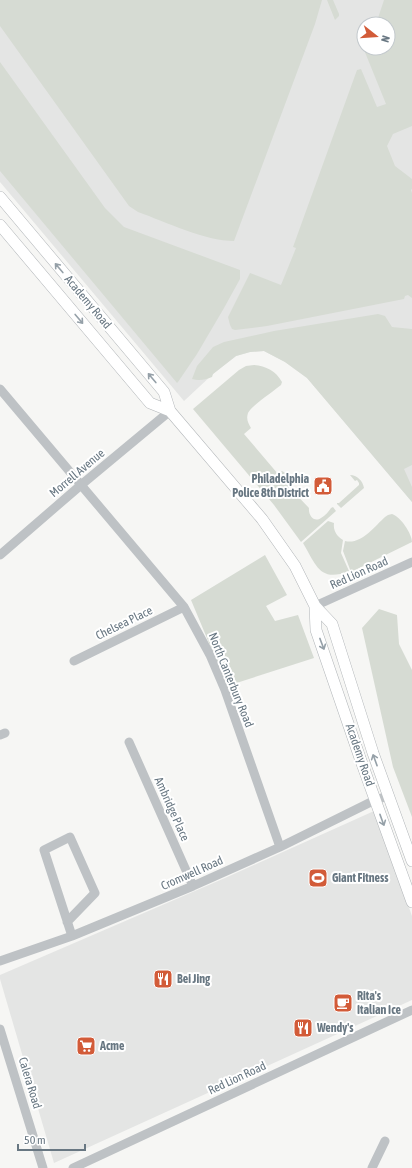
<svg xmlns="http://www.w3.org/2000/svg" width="412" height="1168" font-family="'Asap Condensed',sans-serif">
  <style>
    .built { fill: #e4e5e4; fill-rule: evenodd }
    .green { fill: #d6dbd3 }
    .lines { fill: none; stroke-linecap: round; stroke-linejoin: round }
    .major-casing { stroke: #b2b6b9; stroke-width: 12 }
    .minor { stroke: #bec2c5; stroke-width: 9 }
    .major { stroke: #fff; stroke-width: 11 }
    .oneway { stroke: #95a0a8 }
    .labels { text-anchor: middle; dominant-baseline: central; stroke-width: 4; stroke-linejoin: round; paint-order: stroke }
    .street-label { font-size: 12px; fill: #687782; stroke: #fff }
    .poi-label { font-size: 12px; font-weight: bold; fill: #687782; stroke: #fff; text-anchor: start }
  </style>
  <rect width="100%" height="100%" fill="#f6f6f4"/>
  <path class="built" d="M0 0H412V502L307 378 285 362 264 351 250 352 236 356 213 374 184 401 0 182ZM364 24H388V48H364Z
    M374 811 412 916V1000L54 1163 0 979V975L225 878Z"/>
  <path class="green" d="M0 0H322L315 24 234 241C205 241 166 222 138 212L129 206 0 26Z
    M327 0H333L339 14V16L335 20Z
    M384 0H412V126L393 134 387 146 395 166 412 179V189L411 190 412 193V298L408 295 405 296 404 299 267 326 235 330 232 329 230 325 228 317 250 273 281 285 296 248 293 247 357 70 361 69 377 107 386 104 358 35 362 23 364 24V48H388V24H376Z
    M0 62 105 208 124 227 240 270V279L224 308 197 354 178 382 177 383 0 171Z
    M378 314 385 316 392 327 412 329V465L404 469 412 487V502L307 378 285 362 264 351 250 352 236 356 213 374 212 377C205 380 199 381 192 379L197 366 213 347 224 342 274 331Z
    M254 365C266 366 276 371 282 382L281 385C274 391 251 406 248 413 246 419 248 423 251 428L244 434 278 474 282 471 291 476 294 480 288 486 309 508C308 515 314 523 321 518 325 516 329 511 331 508L333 507 336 511 301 542 274 505 193 409 239 370 246 366Z
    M350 475C357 475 363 481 364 488L341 508 337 504V503H339L359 485V483L357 480 355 481Z
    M392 514C401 517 412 534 412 542L351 572 343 551 345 541C361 545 374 527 385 517L388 515Z
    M328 521 334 523C333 531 337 536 343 540L341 553 349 571C320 583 316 565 303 543Z
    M265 555 287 595 266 606 275 621 298 615 314 658 227 686 191 600Z
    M379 609 397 615 399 644 412 670V817L393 767 362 628Z"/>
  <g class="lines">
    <g class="major-casing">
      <path id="major" d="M0 197 164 392 170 411 262 519 295 566 315 606 332 624 373 753 412 861
        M0 225 150 403 170 411
        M315 606 316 630 360 758 412 902"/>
    </g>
    <path class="minor" d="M0 389 184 607 210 655 225 690 280 847
      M0 555 81 485 170 411
      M315 606 412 562
      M74 661 184 607
      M0 735 5 733
      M129 742 193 886
      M67 922 95 893 70 837 44 850 72 936
      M0 961 72 936 193 886 280 847 375 800 388 796
      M0 1029 43 1168
      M73 1168 412 1010
      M372 1168 385 1141"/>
    <use href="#major" class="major"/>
  </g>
  <defs><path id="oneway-shaft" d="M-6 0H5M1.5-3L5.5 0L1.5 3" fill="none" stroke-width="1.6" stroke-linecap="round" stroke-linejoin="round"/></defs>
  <g class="oneway">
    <use href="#oneway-shaft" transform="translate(59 268) rotate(-130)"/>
    <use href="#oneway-shaft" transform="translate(79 319) rotate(50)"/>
    <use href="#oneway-shaft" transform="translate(152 378) rotate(-130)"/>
    <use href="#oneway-shaft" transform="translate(322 644) rotate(69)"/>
    <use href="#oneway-shaft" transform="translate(375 760) rotate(-110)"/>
    <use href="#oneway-shaft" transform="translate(382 820) rotate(70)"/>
  </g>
  <defs>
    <g id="civic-square" transform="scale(1)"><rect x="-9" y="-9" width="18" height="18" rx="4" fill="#d25b38" stroke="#fff"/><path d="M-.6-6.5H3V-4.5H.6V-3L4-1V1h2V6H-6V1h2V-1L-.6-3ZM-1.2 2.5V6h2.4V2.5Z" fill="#fff"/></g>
    <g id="stadium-square" transform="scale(1)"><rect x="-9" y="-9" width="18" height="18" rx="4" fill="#d25b38" stroke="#fff"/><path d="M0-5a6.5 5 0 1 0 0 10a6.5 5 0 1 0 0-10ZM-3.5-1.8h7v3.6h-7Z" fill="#fff"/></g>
    <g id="restaurant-square" transform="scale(1)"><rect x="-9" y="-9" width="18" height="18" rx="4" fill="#d25b38" stroke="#fff"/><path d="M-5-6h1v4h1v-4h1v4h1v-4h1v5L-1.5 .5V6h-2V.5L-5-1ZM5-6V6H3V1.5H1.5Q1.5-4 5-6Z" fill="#fff"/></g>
    <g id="cafe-square" transform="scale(1)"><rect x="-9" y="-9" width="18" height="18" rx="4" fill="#d25b38" stroke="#fff"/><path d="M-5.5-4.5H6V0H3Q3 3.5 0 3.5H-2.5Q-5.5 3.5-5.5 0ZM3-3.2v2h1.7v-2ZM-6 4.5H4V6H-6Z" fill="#fff"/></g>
    <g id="supermarket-square" transform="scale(1)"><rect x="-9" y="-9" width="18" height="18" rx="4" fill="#d25b38" stroke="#fff"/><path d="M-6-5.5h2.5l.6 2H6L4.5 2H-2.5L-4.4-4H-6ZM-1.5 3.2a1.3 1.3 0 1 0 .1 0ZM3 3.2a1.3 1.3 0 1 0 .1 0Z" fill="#fff"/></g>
  </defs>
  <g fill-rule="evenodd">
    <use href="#civic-square" x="323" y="486"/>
    <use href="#stadium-square" x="318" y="878"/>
    <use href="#restaurant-square" x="163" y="979"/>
    <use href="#cafe-square" x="343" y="1003"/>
    <use href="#restaurant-square" x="303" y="1028"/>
    <use href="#supermarket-square" x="86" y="1046"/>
  </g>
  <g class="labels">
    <g class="street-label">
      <text transform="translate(88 302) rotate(50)">Academy Road</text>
      <text transform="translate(77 473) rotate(-40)">Morrell Avenue</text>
      <text transform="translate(359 573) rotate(-24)">Red Lion Road</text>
      <text transform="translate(124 623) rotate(-26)">Chelsea Place</text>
      <text transform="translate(231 680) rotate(68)">North Canterbury Road</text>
      <text transform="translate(360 755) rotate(71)">Academy Road</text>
      <text transform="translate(172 809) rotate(66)">Ambridge Place</text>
      <text transform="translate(192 873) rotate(-24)">Cromwell Road</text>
      <text transform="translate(237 1078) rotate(-25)">Red Lion Road</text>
      <text transform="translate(30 1083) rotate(73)">Calera Road</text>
    </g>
    <g class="poi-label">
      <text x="309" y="479" text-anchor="end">Philadelphia<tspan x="309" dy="14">Police 8th District</tspan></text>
      <text x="332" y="878">Giant Fitness</text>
      <text x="177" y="979">Bei Jing</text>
      <text x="357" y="996">Rita's<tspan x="357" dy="14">Italian Ice</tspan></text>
      <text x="317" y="1028">Wendy's</text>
      <text x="100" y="1046">Acme</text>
    </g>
  </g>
  <g transform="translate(376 36) rotate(107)"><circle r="19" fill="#ffffff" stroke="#c3c9cd"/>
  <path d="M0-3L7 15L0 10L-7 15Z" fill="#d25b38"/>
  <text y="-6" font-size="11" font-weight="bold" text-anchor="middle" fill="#687782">N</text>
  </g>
  <path d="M18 1144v6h67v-6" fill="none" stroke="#687782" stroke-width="2"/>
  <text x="24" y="1144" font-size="12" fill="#687782" stroke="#ffffff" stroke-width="3" paint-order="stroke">50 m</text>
</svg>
